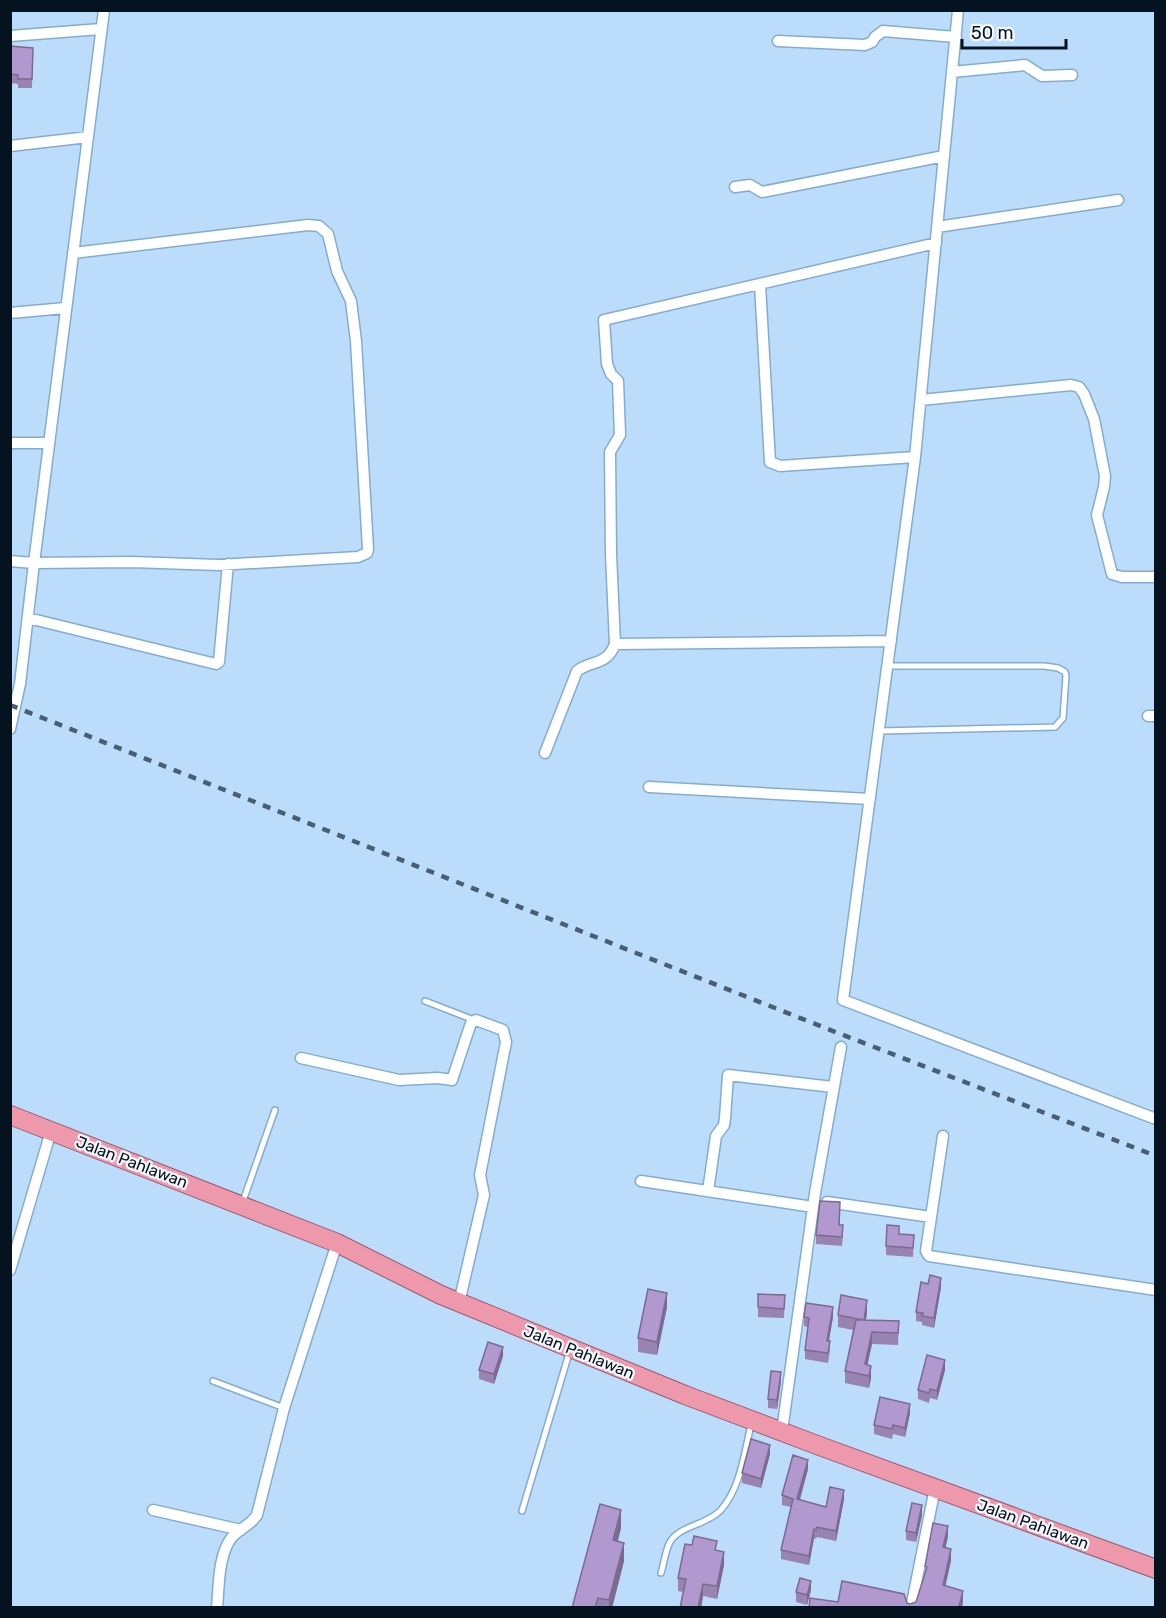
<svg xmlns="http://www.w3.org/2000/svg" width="1166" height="1618" font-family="Rubik,sans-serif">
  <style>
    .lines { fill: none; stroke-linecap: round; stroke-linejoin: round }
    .service-casing { stroke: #84acd0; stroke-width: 8 }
    .minor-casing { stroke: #84acd0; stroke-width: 13 }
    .trunk-casing { stroke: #99596d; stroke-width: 20 }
    .service { stroke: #fff; stroke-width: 5 }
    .minor { stroke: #fff; stroke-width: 10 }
    .trunk { stroke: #ee98ac; stroke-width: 18 }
    .rail { stroke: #485e71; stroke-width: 4.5; stroke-dasharray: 8 8; stroke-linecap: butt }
    .wall { fill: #9883b1 }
    .shaded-wall { fill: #7c6a90 }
    .building { fill: #b198ce; stroke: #7c6a90; stroke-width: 1.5 }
    .labels { text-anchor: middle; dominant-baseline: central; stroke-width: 4.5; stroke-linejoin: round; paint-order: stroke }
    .street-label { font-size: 16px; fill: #04131f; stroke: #f5f9fd }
  </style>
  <rect width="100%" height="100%" fill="#bbdcfa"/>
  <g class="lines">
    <g class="service-casing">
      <path id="service" d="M879 731 1055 727 1063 718 1066 676 1065 672 1058 668 1044 666H887
        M425 1001 474 1020
        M242 1204 275 1110
        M213 1381 284 1408
        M522 1511 570 1350
        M661 1573C664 1564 665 1551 670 1542 679 1526 706 1525 720 1511 741 1488 744 1453 751 1425"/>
    </g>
    <g class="minor-casing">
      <path id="minor" d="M958 10 915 457 843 1000 1156 1119
        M10 36 101 29
        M778 41 865 45 872 42 875 37 883 31 956 37
        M952 72 1025 65 1042 76 1072 75
        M10 146 88 137
        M735 187 750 185 762 192 944 156
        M937 227 1118 200
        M760 284 770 462 780 466 915 457
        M10 313 65 308
        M921 400 1071 385 1079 387 1084 394 1094 419 1105 476 1104 487 1097 515 1112 574 1122 577H1156
        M10 443H49
        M10 561 34 563 132 562 218 565 358 557 367 553 368 549 356 341 351 301 337 271 328 234 319 226 308 225 73 253
        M28 618 216 664 219 662 228 564
        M615 644 891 641
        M1148 716H1156
        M10 729 20 684 34 563 104 10
        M545 753 577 671C591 660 607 666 615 644L611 554 610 452 620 435 618 381 611 374 607 364 604 320 936 243
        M649 787 870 799
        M301 1058 399 1080 438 1078 452 1080 471 1023 476 1020 503 1030 506 1042 480 1175 484 1195 459 1303
        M943 1136 926 1251 929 1256 1156 1290
        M641 1181 813 1207
        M708 1191 716 1136 724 1125 725 1118 728 1075 833 1087
        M827 1202 931 1217
        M10 1270 51 1131
        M782 1431 815 1193 841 1047
        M153 1510 241 1530
        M217 1608C219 1586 218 1555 232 1537 240 1528 251 1525 257 1515L284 1408 337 1243
        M911 1608 935 1488"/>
    </g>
    <g class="trunk-casing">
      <path id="trunk" d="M10 1115 337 1243 441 1295 685 1395 817 1445 1156 1569"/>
    </g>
    <use href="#service" class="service"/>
    <use href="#minor" class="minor"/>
    <use href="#trunk" class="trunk"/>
    <path class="rail" d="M10 705 838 1033 1156 1156"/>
  </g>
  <path class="wall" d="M10 46 33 48 32 88H18V84L10 83Z
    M840 1211V1225L843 1235 842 1246 816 1244V1235Z
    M899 1234 914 1235 913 1257 886 1255V1246Z
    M941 1287 934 1328 922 1325V1322L916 1321V1312Z
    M758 1294 785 1295 784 1318 758 1317Z
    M667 1307 657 1355 638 1352V1338Z
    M867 1312 866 1320 899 1321 898 1345 872 1344 867 1365 871 1378 869 1388 845 1383V1371L853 1330 838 1327V1315Z
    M804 1317H833L829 1341 830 1350 828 1363 805 1359V1350L808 1327 804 1326Z
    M503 1356 494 1384 479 1379V1370Z
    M945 1370 937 1400 930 1398 929 1403 918 1399V1390Z
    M781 1381 777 1409 768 1408V1399Z
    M910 1413 905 1437 893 1434 892 1439 874 1434V1425Z
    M770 1454 761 1488 742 1483V1473Z
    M808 1469 800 1500 826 1507 844 1499 836 1541 817 1537 816 1539 814 1538 809 1565 781 1559V1550L791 1507 782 1505V1495Z
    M922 1515 916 1542 906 1540V1531Z
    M621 1528 618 1541 624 1561 612 1608H572Z
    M717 1551 724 1565 717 1599 703 1596 701 1608H680L683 1592 678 1591V1578Z
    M811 1590 807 1605 796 1602V1592Z"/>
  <path class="shaded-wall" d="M941 1278V1287L934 1328V1318Z
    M667 1293V1307L657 1355V1342Z
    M867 1300V1312L864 1332V1320Z
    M833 1307V1317L827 1350V1341Z
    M872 1332V1344L865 1376V1364Z
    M503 1347V1356L494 1384V1374Z
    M945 1360V1370L937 1400V1391Z
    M871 1366V1378L869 1388V1376Z
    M781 1372V1381L777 1409V1400Z
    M910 1404V1413L905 1437V1428Z
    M770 1445V1454L761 1488V1479Z
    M808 1460V1469L797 1508V1499Z
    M844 1490V1499L836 1541V1531Z
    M922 1505V1515L916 1542V1533Z
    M621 1510V1528L613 1558V1540Z
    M948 1526V1537L943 1559V1547Z
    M814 1529V1538L809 1565V1556Z
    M624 1543V1561L612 1608H609V1600Z
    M951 1549V1561L943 1597V1585Z
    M724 1552V1565L717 1599V1586Z
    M811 1581V1590L807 1605V1595Z
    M703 1584V1596L701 1608H698Z
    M963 1591V1602L962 1608H959Z"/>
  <path class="building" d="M10 46 33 48 32 79H18V75L10 74Z
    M820 1201 840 1202 839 1225H843L842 1237 816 1235Z
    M887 1225 899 1226V1234L914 1235 913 1248 886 1246Z
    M930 1275 941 1278 934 1318 922 1316 923 1313 916 1312 921 1282 928 1284Z
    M648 1289 667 1293 657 1342 638 1338Z
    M758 1294 785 1295 784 1309 758 1307Z
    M841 1295 867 1300 864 1320 899 1321 898 1333 872 1332 865 1364 871 1366 869 1376 845 1371 856 1320H863L838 1315Z
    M806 1303 833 1307 827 1341H830L828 1353 805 1350 809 1318 804 1317Z
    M488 1342 503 1347 494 1374 479 1370Z
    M927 1355 945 1360 937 1391 930 1389 929 1393 918 1390Z
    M771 1371 781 1372 777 1400 768 1399Z
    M880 1397 910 1404 905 1428 893 1425 892 1429 874 1425Z
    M751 1439 770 1445 761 1479 742 1473Z
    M793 1455 808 1460 797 1499 826 1507 830 1487 844 1490 836 1531 817 1527 816 1530 814 1529 809 1556 781 1550 793 1499 782 1495Z
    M912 1503 922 1505 916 1533 906 1531Z
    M600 1504 621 1510 613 1540 624 1543 609 1600 598 1598 595 1608H572Z
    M933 1523 948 1526 943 1547 951 1549 943 1585 963 1591 959 1606 965 1608H809L810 1598 838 1602 842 1581 904 1594 907 1603 910 1604 916 1602 927 1567 925 1566Z
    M694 1536 717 1541 715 1550 724 1552 717 1586 703 1584 698 1608H680L686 1579 678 1578 685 1544 692 1545Z
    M800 1578 811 1581 807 1595 796 1592Z"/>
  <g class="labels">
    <g class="street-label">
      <text transform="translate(132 1162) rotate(21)">Jalan Pahlawan</text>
      <text transform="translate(579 1352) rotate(22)">Jalan Pahlawan</text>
      <text transform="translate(1033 1524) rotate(20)">Jalan Pahlawan</text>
    </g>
  </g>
  <rect width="1166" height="1618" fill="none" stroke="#04131f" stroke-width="24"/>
  <path d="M962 39v9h104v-9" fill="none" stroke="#04131f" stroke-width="3"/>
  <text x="971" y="39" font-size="18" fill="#04131f" stroke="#f5f9fd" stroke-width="4.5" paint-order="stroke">50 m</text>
</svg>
